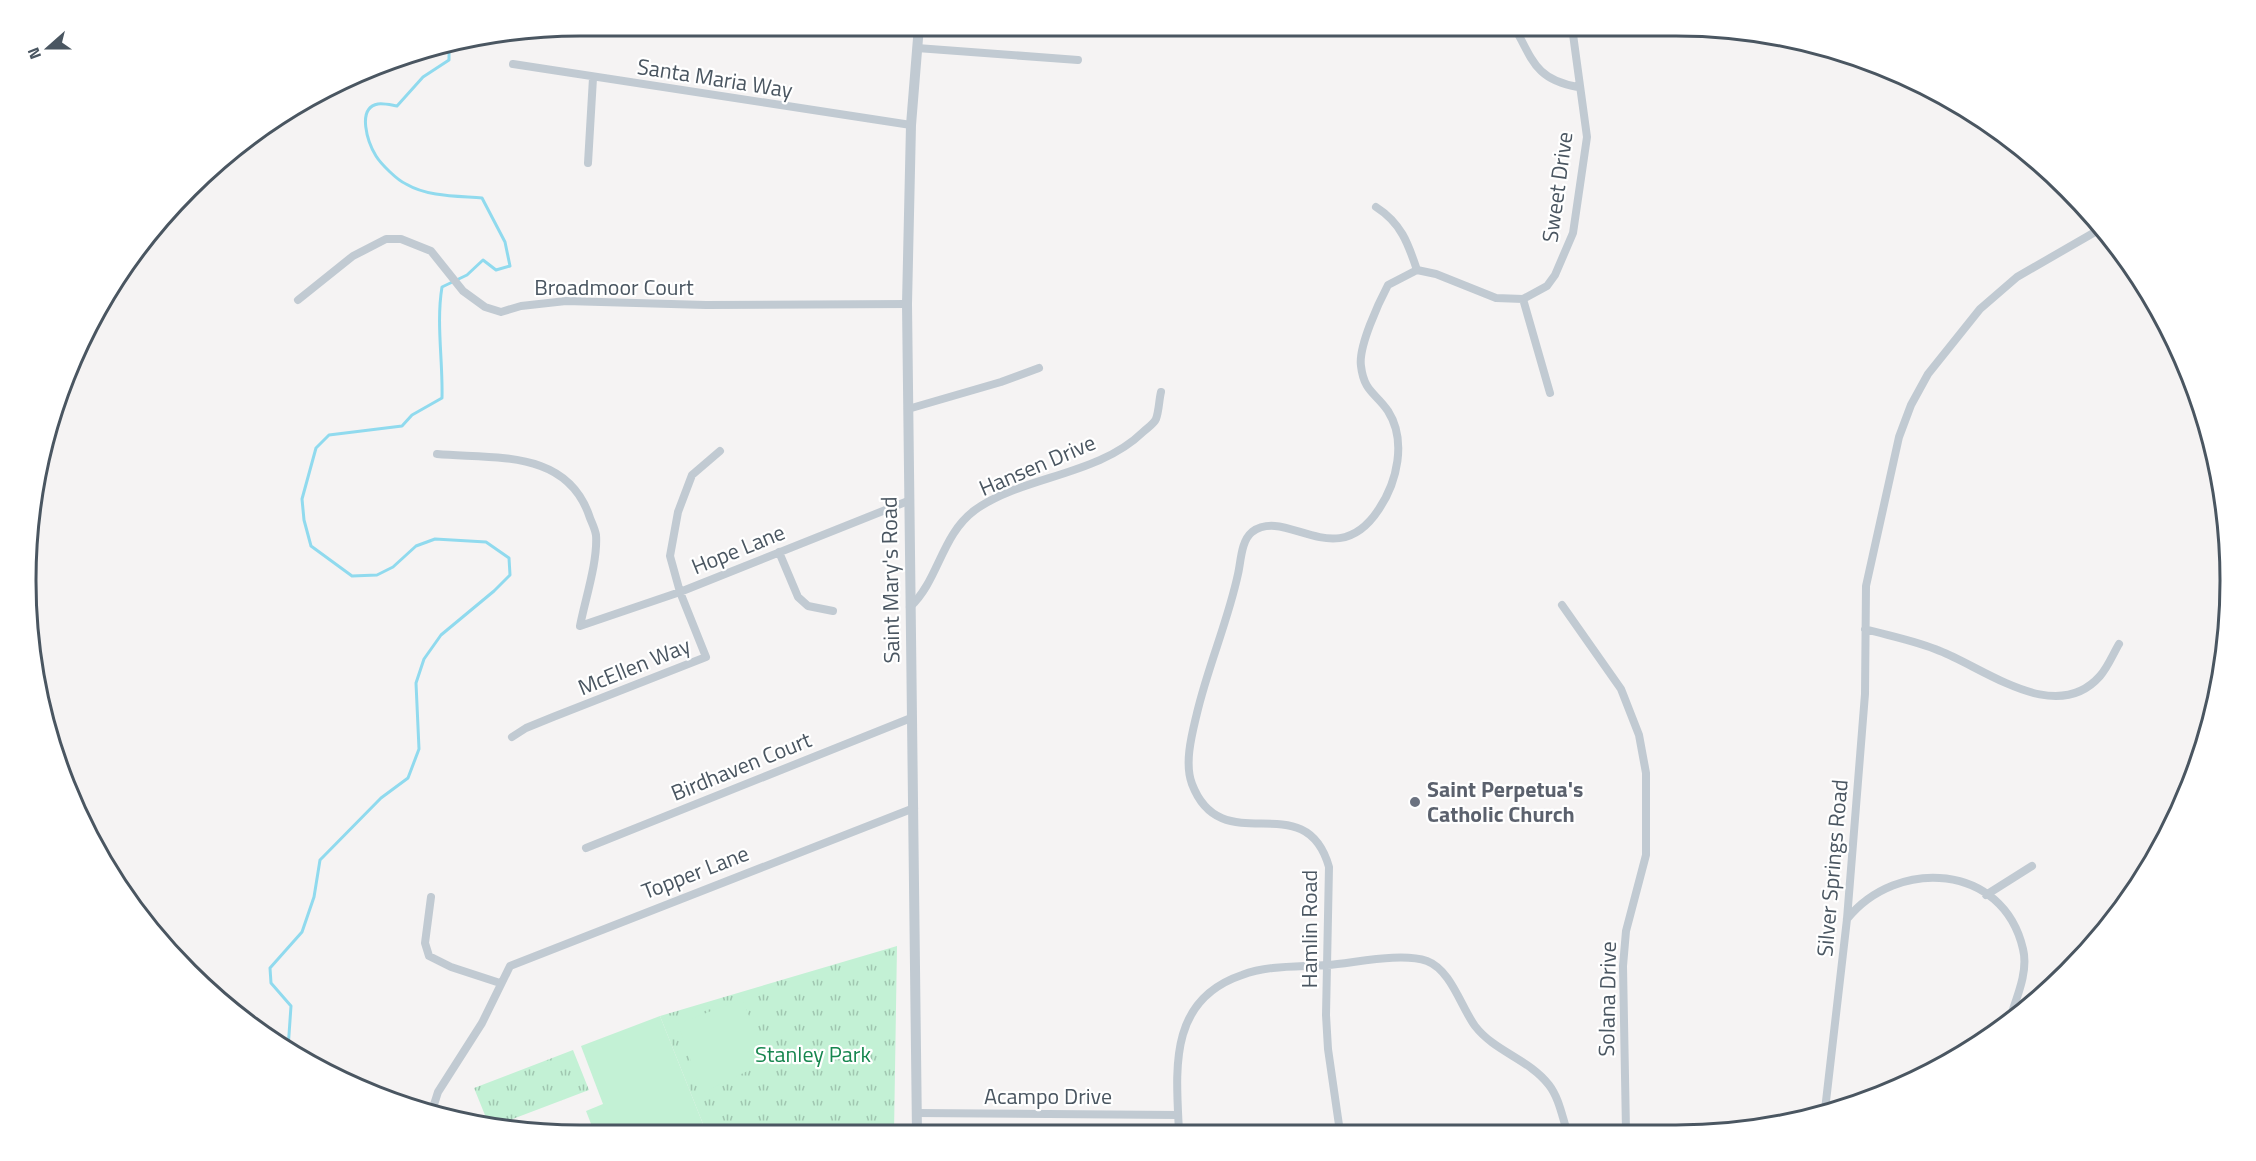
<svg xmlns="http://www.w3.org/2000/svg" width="2256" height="1161" font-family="'Titillium Web',sans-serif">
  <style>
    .grass { fill: url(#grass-tufts) }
    .garden { fill: #c3f1d5 }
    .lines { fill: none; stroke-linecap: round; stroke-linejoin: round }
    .stream { stroke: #90daee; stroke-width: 3 }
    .minor { stroke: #c1cad2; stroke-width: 8 }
    .tertiary { stroke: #c1cad2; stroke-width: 10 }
    .worship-dot { fill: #6b7280; stroke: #fff; stroke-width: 2 }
    .labels { text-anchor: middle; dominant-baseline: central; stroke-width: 4.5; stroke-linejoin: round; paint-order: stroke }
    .street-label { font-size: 22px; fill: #4a5661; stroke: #fff }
    .worship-label { font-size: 22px; font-weight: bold; fill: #5b616d; stroke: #fff; text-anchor: start }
    .park-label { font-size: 22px; fill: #17864f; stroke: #fff }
    .rim { fill: none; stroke: #4a5661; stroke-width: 3 }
  </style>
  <defs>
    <pattern id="grass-tufts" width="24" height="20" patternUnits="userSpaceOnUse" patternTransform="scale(1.5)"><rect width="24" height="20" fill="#c3f1d5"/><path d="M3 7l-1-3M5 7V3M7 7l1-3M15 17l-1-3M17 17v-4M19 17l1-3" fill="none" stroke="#a0c6b0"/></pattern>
  </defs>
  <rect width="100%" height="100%" fill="#f5f3f3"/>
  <path class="grass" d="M897 946 894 1133 707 1134 660 1016Z
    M573 1050 589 1090 494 1126 489 1125 474 1088Z"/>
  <path class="garden" d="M742 999 761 1045 762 1064 702 1093 678 1024Z
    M660 1016 707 1134H595L586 1111 603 1104 581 1046Z"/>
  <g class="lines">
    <path class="stream" d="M288 1049 291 1006 271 983 270 968 302 932 314 897 320 860 381 798 408 778 419 749 416 683 424 659 441 635 494 591 510 575 509 558 486 542 435 539 416 546 393 567 377 575 352 576 311 546 304 520 302 499 316 448 329 435 402 426 412 415 442 398C443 361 436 323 442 287L467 275 483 260 496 270 510 266 505 242 482 198C458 196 428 197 406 184 397 180 381 164 376 156 368 143 356 108 378 104 383 103 391 105 397 106L423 77 449 60V47"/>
    <path class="minor" d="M1514 26C1533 61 1536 80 1578 87
      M917 48 1078 60
      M513 64 911 125
      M588 163 593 78
      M1376 207C1401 223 1408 243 1417 270
      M1523 299 1550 393
      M298 300 353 256 386 239H401L431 251 463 291 485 307 501 312 521 306 566 301 706 305 907 304
      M908 409 1001 382 1039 368
      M437 454C496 459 568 449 590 518 592 523 595 529 596 535 598 561 585 600 580 626L680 592 908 501
      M779 552 798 597 808 606 833 611
      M1562 605 1621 689 1639 735 1646 773V855L1626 931 1623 966 1626 1131
      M910 607C939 580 941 535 975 510 1022 476 1098 476 1143 432 1147 428 1154 424 1156 419 1159 411 1159 400 1161 392
      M1865 629C1890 636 1917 641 1940 651 1986 669 2056 726 2100 676 2108 667 2113 654 2119 644
      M512 737 526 728 553 717 706 657 680 592 670 556 678 512 692 475 720 451
      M586 848 911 718
      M1986 895 2032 866
      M431 897 425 943 429 956 451 967 500 983
      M1847 919C1897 857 2003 863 2023 949 2029 973 2015 1001 2008 1024
      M1825 1110 1847 919 1865 694 1866 586 1899 437 1911 405 1928 374 1980 309 2017 277 2102 228
      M917 1113 1178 1115
      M431 1114 438 1092 482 1023 510 966 914 808
      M1179 1132C1176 1069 1168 1000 1242 975 1268 965 1299 967 1327 965 1355 963 1401 952 1427 961 1451 970 1461 1007 1475 1026 1495 1052 1529 1059 1549 1085 1559 1098 1562 1116 1567 1131
      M1340 1132 1328 1049 1326 1015 1329 867C1305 783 1222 863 1192 784 1184 763 1192 734 1197 713 1208 666 1228 621 1238 574 1241 561 1241 541 1252 532 1287 506 1336 575 1379 509 1397 482 1407 441 1388 411 1376 393 1364 392 1361 366 1358 347 1379 302 1388 285L1417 270 1436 274 1496 298 1523 299 1547 286 1555 275 1573 233 1587 137 1572 27"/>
    <path class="tertiary" d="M917 1133 907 304 911 125 919 26"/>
  </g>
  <circle class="worship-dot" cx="1415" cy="802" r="6"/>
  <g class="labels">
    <g class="street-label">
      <text transform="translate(715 78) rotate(9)">Santa Maria Way</text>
      <text transform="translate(1557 187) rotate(-82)">Sweet Drive</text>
      <text x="614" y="287">Broadmoor Court</text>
      <text transform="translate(1037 465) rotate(-23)">Hansen Drive</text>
      <text transform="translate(738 549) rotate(-22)">Hope Lane</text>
      <text transform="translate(890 580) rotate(-91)">Saint Mary's Road</text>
      <text transform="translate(634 666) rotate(-22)">McEllen Way</text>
      <text transform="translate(741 766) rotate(-22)">Birdhaven Court</text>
      <text transform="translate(1832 868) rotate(-85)">Silver Springs Road</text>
      <text transform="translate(695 872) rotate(-21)">Topper Lane</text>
      <text transform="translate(1309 929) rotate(-90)">Hamlin Road</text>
      <text transform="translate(1607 999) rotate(-89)">Solana Drive</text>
      <text x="1048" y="1096">Acampo Drive</text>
    </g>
    <g class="worship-label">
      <text x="1427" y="789">Saint Perpetua's<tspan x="1427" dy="25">Catholic Church</tspan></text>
    </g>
    <g class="park-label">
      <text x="813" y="1054">Stanley Park</text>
    </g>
  </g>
  <path d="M0 0H2256V1161H0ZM580 36H1676A544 544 0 0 1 2220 580V581A544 544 0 0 1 1676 1125H580A544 544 0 0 1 36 581V580A544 544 0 0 1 580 36Z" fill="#fff" fill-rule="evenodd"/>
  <path class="rim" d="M580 36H1676A544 544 0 0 1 2220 580V581A544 544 0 0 1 1676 1125H580A544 544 0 0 1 36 581V580A544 544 0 0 1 580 36Z"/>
  <g transform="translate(48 48) rotate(249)" stroke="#ffffff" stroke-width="4.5" paint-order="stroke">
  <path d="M0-4.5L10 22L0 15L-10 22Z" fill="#4a5661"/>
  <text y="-9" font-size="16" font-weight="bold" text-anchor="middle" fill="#4a5661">N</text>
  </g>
</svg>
